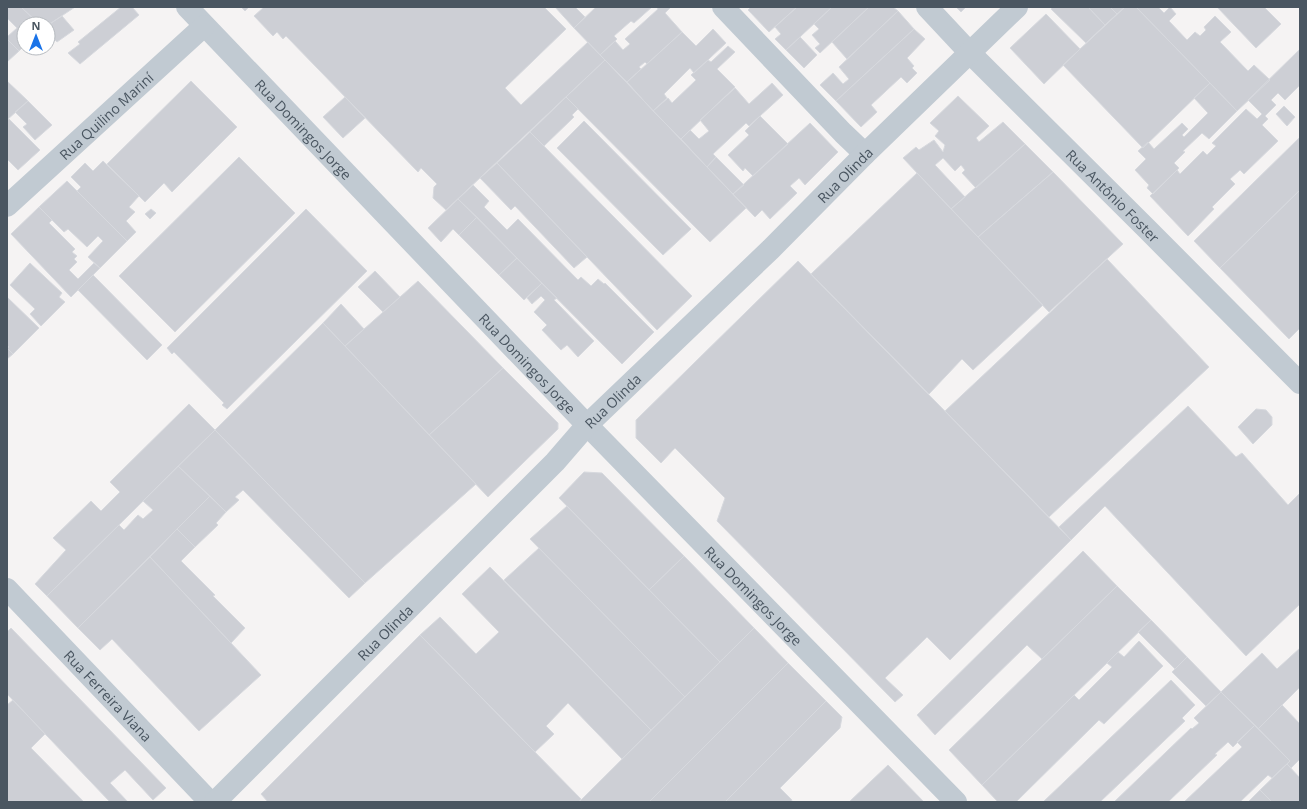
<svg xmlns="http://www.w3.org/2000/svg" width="1307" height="809" font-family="'Open Sans',sans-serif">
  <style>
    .building { fill: #cdcfd5; stroke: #d7d9de }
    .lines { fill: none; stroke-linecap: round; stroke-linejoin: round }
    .minor { stroke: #c1cad2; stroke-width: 22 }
    .labels { text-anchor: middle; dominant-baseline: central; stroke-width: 4; stroke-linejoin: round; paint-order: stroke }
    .street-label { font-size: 14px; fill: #4a5661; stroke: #fff }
  </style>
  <rect width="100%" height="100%" fill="#f5f3f3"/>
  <path class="building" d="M7 7H21L39 24H24V46L19 51 7 39V37L17 28 7 18Z
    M21 7H75L48 25V24H39Z
    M121 7H132L139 15 80 64 68 53 80 44 78 42Z
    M241 7H249L245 11Z
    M264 7H544L566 29 505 88 521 105 588 42 605 60 446 210 433 198 434 187 437 184 421 168 418 172 286 36 283 39 277 32 273 36 254 16Z
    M555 7H575L585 17 574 28Z
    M596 7H652L634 23 631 21 614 36 617 39 600 55 574 28Z
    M657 7H671L665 13 682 32 647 64 645 62 639 67 641 69 627 82 600 55 615 41 623 50 630 44 625 39 658 9Z
    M751 7H797L769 32 748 10Z
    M797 7H832L786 50 775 39 781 34 775 27Z
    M832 7H869L820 53 815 48 820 44 812 35 819 29 814 24Z
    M869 7H893L898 11 847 59 832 42Z
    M956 7H966L961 12Z
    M1053 7H1088L1105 25 1086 43 1051 9Z
    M1088 7H1110L1117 14 1105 25Z
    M1110 7H1125L1117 14Z
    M1125 7H1136L1210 83 1143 148 1063 65Z
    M1136 7H1158L1164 13 1170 7 1176 14 1169 21 1187 40 1195 32 1200 36 1206 30 1204 27 1215 16 1231 32 1220 42 1248 71 1254 65 1270 80 1237 111Z
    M1217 7H1264L1281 24 1256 48Z
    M898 11 914 29 836 101 820 85 833 73 843 84 849 79 839 67Z
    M1046 14 1080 49 1044 84 1010 48Z
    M62 16 74 30 57 42 48 33V25Z
    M713 29 726 43 694 73 690 68 664 94 667 98 653 111 627 82 682 32 696 46Z
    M914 29 925 39 907 58 914 66 912 68 917 73 907 83 901 77 871 105 877 112 861 127 836 101Z
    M800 37 817 55 804 68 786 50Z
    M7 39 19 51 7 62Z
    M728 46 735 52 717 69 735 87 681 139 653 111 668 98 672 103 696 80 691 75 708 60 711 62Z
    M1300 49V85L1285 100 1278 93 1271 100 1276 105 1265 116 1268 119 1262 125 1278 141 1244 174 1240 170 1230 179 1235 184 1212 207 1214 209 1188 236 1150 196 1177 170 1180 174 1203 151 1207 155 1216 146 1212 143 1246 109 1257 119 1262 114 1248 100Z
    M605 60 746 208 710 242 566 97Z
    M7 81 28 101 7 120Z
    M191 81 237 127 172 192 164 183 145 202 107 164Z
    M772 83 783 95 749 126 746 123 713 154 716 157 707 167 681 139 690 130 699 139 709 131 700 120 735 88 749 104Z
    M1210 83 1237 111 1209 139 1202 133 1183 151 1185 152 1174 163 1179 168 1153 194 1147 188 1149 185 1135 170 1146 159 1138 151 1148 142 1154 149 1182 123 1188 129 1182 135 1184 137 1208 113 1194 98Z
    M958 96 989 126 976 138 979 142 1003 122 1025 144 976 188 962 173 965 170 961 165 955 171 943 158 935 165 965 197 951 209 903 158 916 147 919 150 934 140 943 152 945 145 935 136 939 131 930 123Z
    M345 97 365 118 343 138 323 117Z
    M566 97 578 109 572 115 574 117 544 146 530 132Z
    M28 101 52 125 35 140 23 127 27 124 15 112Z
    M1284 106 1295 117 1287 126 1276 114Z
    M760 116 788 144 753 176 745 168 743 171 728 155 749 135 745 131Z
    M9 119 40 150 18 170 7 159V120Z
    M584 121 691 229 663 255 557 148Z
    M810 123 838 152 805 185 799 178 790 186 797 193 770 219 762 210 755 217 733 194Z
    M530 132 692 296 657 330 497 163Z
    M1300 137V190L1220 268 1194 241Z
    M1025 144 1053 172 978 237 951 209Z
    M239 157 295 213 175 332 119 276Z
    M716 157 744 185 733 194 707 167Z
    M103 161 139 196 129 207 135 212 126 221 136 232 127 241 77 191 81 187 71 177 85 163 93 171Z
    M497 163 587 257 574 268 515 206 511 210 480 178Z
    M1053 172 1123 244 1049 312 978 237Z
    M917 173 1043 305 973 370 962 359 929 394 811 274Z
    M67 181 127 241 100 268 88 257 103 241 98 236 87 247 68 229 64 232 39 207Z
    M473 185 489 201 484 207 507 230 518 219 578 280 581 277 591 286 598 279 604 284 605 283 654 332 622 364 458 199Z
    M1300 190V328L1289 339 1220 268Z
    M458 199 477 217 459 235 453 229 441 242 428 228Z
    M39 207 52 220 49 223 75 249 72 252 77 256 74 259 77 262 69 270 78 279 94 263 100 268 71 297 11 234Z
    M151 209 156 213 150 219 145 214Z
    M306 209 367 271 227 409 222 405 224 403 174 352 172 354 167 348Z
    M477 217 517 258 499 275 459 235Z
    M517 258 542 283 524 300 499 275Z
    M1107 259 1209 367 1049 517 945 411Z
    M798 261 1071 540 950 660 927 637 885 678 903 695 895 702 717 521 725 498 675 448 661 463 636 438V420Z
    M30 263 62 293 59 297 65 302 41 326 30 314 35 309 10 285Z
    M375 271 400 297 383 312 358 287Z
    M93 275 162 345 147 360 78 290Z
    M418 281 503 368 429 435 345 346Z
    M542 283 557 298 554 300 594 341 578 357 567 345 561 350 542 330 547 325 534 312 545 300 541 296 532 304 527 298Z
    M7 297 39 328 13 354 7 348 9 347 7 345Z
    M341 304 364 329 345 346 323 323Z
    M323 323 476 484 365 583 215 430Z
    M7 348 13 354 7 359Z
    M503 368 558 423V429L488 497 429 435Z
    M189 404 215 430 47 596 35 584 66 550 53 538 91 501 101 511 120 492 110 482Z
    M1188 406 1236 457 1242 453 1288 505 1300 493V604L1246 656 1105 506 1071 540 1059 527Z
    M1256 409 1266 410 1272 417V425L1253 444 1238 427Z
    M215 430 365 583 349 598 243 490 235 497 239 500 226 512 178 466Z
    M178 466 210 496 78 628 47 596 119 525 124 530 138 515 143 519 153 510 143 501Z
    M584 472 602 473 684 556 649 590 559 498Z
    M210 496 226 512 216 523 218 525 195 547 177 529Z
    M567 506 720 662 685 697 530 539Z
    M177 529 195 547 181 561 215 595 213 596 245 628 231 643 150 557Z
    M539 548 685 697 651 730 504 580Z
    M1083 551 1117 586 1042 659 1027 645 935 735 917 715Z
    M684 556 754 628 720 662 649 590Z
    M150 557 261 675 199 731 112 639 100 650 78 628Z
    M490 567 651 730 622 759 568 703 546 726 554 734 535 752 420 635 440 617 476 654 499 632 462 594Z
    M1117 586 1151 620 982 785 949 750Z
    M1151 620 1187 657 1175 669 1138 632Z
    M11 628 166 788 153 800 125 770 110 783 128 802H110L7 694V632Z
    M754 628 788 663 649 802H579Z
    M420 635 581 799 579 802H268L261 794Z
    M1139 641 1163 666 1104 724 1099 720 1016 802H998L982 785 1074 695 1079 700 1112 667 1107 663 1118 652 1124 657Z
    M1300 648V687L1258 729 1221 692 1262 653 1277 669Z
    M1187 657 1221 692 1206 706 1172 672Z
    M788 663 826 701 725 802H649Z
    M1171 680 1195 705 1182 718 1185 721 1100 802H1043Z
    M1221 692 1255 725 1233 747 1228 742 1215 754 1217 755 1168 802H1114L1191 728 1192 729 1199 723 1194 718Z
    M13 700 45 734 31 748 84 802H7V728L8 727 7 726V705Z
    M826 701 842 717 840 728 780 788 792 800 791 802H725Z
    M1282 705 1300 724V759L1291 768 1287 764 1290 761 1258 729Z
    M1255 725 1290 761 1272 778 1268 775 1240 802H1184L1242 747 1237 742Z
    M1287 764 1300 778V802H1272L1260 790Z
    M888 765 924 802H849Z
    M1260 790 1272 802H1248Z"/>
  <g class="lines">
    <g class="minor">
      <path id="s1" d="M187 7 587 425 956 802"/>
      <path d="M723 7 843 133 865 154"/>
      <path id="s2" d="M927 7 970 53 1146 228 1300 383"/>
      <path id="s3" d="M7 206 204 26"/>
      <path id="s4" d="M7 589 210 802"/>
      <path id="s5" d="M215 802 555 462 587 425 771 249 865 154 1017 7"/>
    </g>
  </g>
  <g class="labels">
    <g class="street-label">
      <text stroke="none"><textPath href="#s3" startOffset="134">Rua Quilino Mariní</textPath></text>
      <text stroke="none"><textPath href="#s1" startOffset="169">Rua Domingos Jorge</textPath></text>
      <text stroke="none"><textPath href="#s5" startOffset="889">Rua Olinda</textPath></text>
      <text stroke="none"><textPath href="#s2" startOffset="265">Rua Antônio Foster</textPath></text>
      <text stroke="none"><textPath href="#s1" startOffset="493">Rua Domingos Jorge</textPath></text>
      <text stroke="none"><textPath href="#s5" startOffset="565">Rua Olinda</textPath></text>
      <text stroke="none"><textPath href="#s1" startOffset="817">Rua Domingos Jorge</textPath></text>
      <text stroke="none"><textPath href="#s5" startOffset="240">Rua Olinda</textPath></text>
      <text stroke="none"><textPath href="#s4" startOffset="147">Rua Ferreira Viana</textPath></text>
    </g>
  </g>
  <rect width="1307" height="809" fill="none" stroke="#4a5661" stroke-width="16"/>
  <g transform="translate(36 36)"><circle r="19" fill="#ffffff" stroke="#b7bbc0"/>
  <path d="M0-3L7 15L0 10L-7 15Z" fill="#1a73e8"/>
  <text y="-6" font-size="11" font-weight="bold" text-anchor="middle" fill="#4a5661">N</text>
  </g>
</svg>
